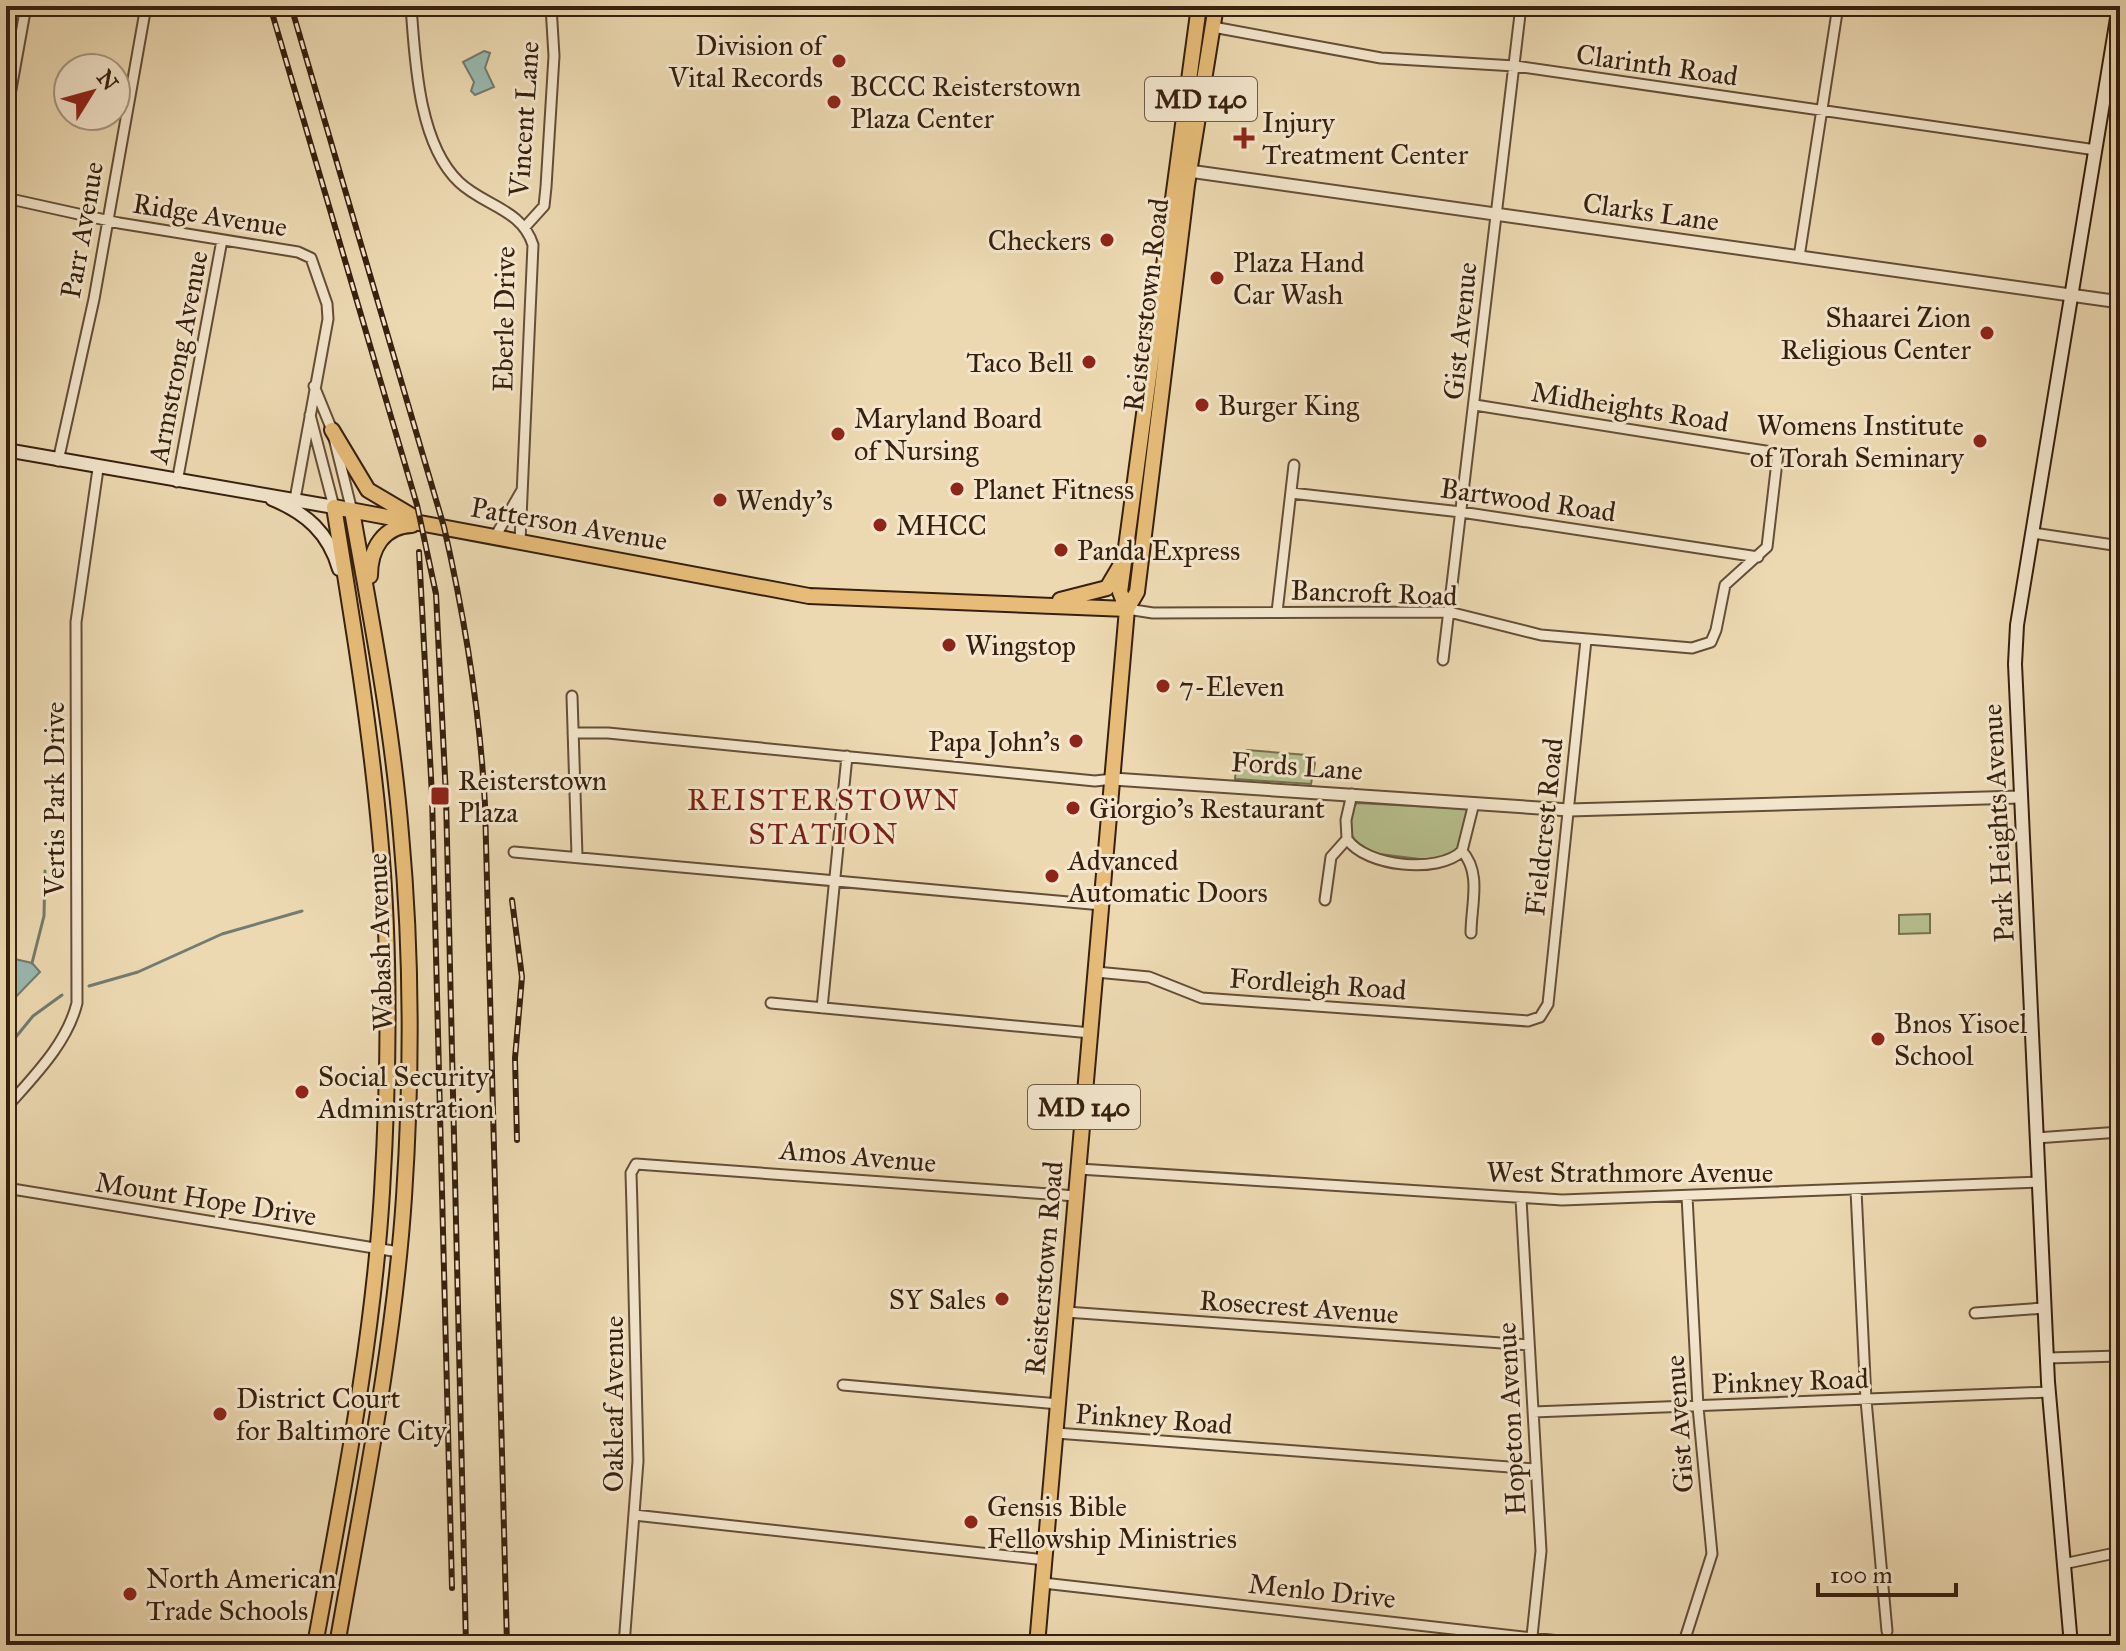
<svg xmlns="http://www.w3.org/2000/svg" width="2126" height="1651" font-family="'IM FELL Great Primer',serif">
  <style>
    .green { fill: #b6c08d; stroke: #76704e; stroke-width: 2 }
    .water { fill: #99bab0; stroke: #727c70; stroke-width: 2 }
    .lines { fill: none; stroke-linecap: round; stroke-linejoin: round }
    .stream { stroke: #727c70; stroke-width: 3 }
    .minor-casing { stroke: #644e38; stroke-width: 13 }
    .tertiary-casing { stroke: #644e38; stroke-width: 15 }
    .secondary-casing { stroke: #37200f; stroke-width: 16 }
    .primary-casing { stroke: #37200f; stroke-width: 18 }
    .minor { stroke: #f3e6cc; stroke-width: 9 }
    .tertiary { stroke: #f3e6cc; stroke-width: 11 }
    .secondary { stroke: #f3e6cc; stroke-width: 12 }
    .primary { stroke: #e6bc78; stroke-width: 14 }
    .rail-casing { stroke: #37200f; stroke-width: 6 }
    .rail { stroke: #f3e6cc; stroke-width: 3; stroke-dasharray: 9; stroke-linecap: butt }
    .poi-dot { fill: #8f2418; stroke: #f3e6cc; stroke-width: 3 }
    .labels { text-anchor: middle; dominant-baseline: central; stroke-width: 6; stroke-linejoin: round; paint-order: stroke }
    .shield { fill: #f3e6cc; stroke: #6f5b48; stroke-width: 2 }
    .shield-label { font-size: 26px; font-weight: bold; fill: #37200f }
    .poi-label { font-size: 28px; fill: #37200f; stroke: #f3e6cc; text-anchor: start }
    .street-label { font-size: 28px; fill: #37200f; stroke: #f3e6cc }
    .neighbourhood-label { font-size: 30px; letter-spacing: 2px; fill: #7a1f14; stroke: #f3e6cc }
  </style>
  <rect width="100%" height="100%" fill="#ecd9b1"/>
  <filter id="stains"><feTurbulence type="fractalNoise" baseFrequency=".0025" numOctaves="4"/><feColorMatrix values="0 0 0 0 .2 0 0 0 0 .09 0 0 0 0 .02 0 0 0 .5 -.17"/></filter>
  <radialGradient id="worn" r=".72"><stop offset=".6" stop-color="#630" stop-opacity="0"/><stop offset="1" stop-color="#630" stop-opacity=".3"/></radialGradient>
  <path class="green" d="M1247 750 1307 755 1315 763 1311 784 1235 779 1237 755Z
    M1357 803 1471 809 1457 851 1436 861 1363 852C1351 839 1342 817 1357 803Z
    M1930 914V933L1899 934V915Z"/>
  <path class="water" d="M484 51 490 53 485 68 494 87 475 95 471 91 474 82 463 62Z
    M6 957 32 963 40 972 6 1007Z"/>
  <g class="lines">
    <path class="stream" d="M32 963 44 916 45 871
      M89 986 138 972 222 934 302 911
      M6 1049 33 1016 62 995"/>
    <g class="minor-casing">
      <path id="minor" d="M411 6C415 59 418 143 459 182 484 206 522 209 533 245L520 541
        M2090 6 2120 10
        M1213 27 1381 58 1515 66 2096 150
        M6 117 26 6
        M6 198 119 223 298 252 311 258 327 304 328 319 295 499
        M525 227 544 206 546 187 554 56 551 6
        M1799 257 1838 6
        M314 386 332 430 352 511
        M310 415 334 507
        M58 461 94 299 146 6
        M177 482 222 240
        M1291 493 1461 512 1758 557
        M2033 533 2120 546
        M495 537 522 490
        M1127 609 1153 613 1449 612 1541 635 1692 648 1711 642 1716 630 1725 585 1767 547 1778 453 1475 405
        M1277 612 1294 465
        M1443 660 1521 6
        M572 696 577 856
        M573 733H608L1095 781 1113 779
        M1347 839C1366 867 1439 874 1462 851
        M514 852 1102 905
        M1325 900 1331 857 1347 839 1346 820 1352 794
        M1471 933C1471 905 1482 873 1462 851L1474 803
        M1096 972 1149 977 1202 998 1528 1021 1540 1017 1548 1004 1586 640
        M771 1003 1091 1033
        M822 1008 847 756
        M6 1108C33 1077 67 1044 77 1003L76 622 98 469
        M2036 1138 2120 1132
        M1079 1169 1562 1200 2038 1182
        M6 1188 399 1252
        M1856 1190 1866 1400 1887 1631
        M1521 1199 1541 1551 1532 1636
        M1066 1312 1529 1345
        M1975 1313 2044 1308
        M2047 1358 2120 1356
        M843 1385 1059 1404
        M1533 1412 2049 1392
        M1056 1433 1535 1469
        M634 1515 1045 1560
        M2063 1564 2120 1552
        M1043 1583 1595 1645
        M624 1645 638 1461 632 1208 631 1173 636 1164 1076 1196
        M1683 1645 1712 1554 1698 1407 1687 1196"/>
    </g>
    <g class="tertiary-casing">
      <path id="tertiary" d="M1182 170 2120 302
        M1113 779 1569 810 2020 797"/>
    </g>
    <g class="secondary-casing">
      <path id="secondary" d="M6 450 334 507
        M272 499C306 513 329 533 339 569
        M2071 1645 2048 1382 2015 664 2017 625 2119 6"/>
    </g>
    <g class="primary-casing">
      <path id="primary" d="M332 430 368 490 412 516
        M370 576C370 549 383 526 412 525
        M1060 600 1107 588 1120 566
        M1127 609 1120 592 1199 6
        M315 1645C342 1495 373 1344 382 1192 389 1074 391 954 380 836 370 725 352 617 334 507L809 596 1127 609
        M337 1645C363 1496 394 1347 404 1197 412 1076 412 954 401 834 392 725 371 618 352 511
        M1037 1645 1127 609 1137 592 1187 185 1216 6"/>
    </g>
    <use href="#minor" class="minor"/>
    <use href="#tertiary" class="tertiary"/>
    <use href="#secondary" class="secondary"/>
    <use href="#primary" class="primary"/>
    <g class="rail-casing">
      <path id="rail" d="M270 6 417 505 436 594 446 797 466 1645
        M291 6 444 527C465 619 480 711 485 805L507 1645
        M419 552 432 796 452 1588
        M512 900 522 977 515 1058 517 1140"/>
    </g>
    <use href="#rail" class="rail"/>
  </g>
  <g class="poi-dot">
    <circle cx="839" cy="61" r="8"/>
    <circle cx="834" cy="102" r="8"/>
    <path d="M1240 126h8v8h8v8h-8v8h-8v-8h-8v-8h8z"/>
    <circle cx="1107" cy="240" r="8"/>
    <circle cx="1217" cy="278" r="8"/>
    <circle cx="1987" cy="333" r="8"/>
    <circle cx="1089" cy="362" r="8"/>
    <circle cx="1202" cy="405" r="8"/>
    <circle cx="838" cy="434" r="8"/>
    <circle cx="1980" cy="441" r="8"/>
    <circle cx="957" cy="489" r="8"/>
    <circle cx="720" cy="500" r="8"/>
    <circle cx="880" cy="525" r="8"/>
    <circle cx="1061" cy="550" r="8"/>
    <circle cx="949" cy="645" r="8"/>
    <circle cx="1163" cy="686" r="8"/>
    <circle cx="1076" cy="741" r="8"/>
    <rect x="430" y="786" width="20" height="20" rx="4"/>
    <circle cx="1073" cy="808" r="8"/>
    <circle cx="1052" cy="876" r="8"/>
    <circle cx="1878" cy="1039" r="8"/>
    <circle cx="302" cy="1092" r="8"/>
    <circle cx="1002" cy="1299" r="8"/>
    <circle cx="220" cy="1414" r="8"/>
    <circle cx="971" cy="1522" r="8"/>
    <circle cx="130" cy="1594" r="8"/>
  </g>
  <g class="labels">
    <g class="shield">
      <rect x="1145" y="77" width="112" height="44" rx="6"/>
      <rect x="1028" y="1085" width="112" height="44" rx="6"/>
    </g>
    <g class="shield-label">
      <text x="1201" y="99">MD 140</text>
      <text x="1084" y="1107">MD 140</text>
    </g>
    <g class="poi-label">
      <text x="823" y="45" text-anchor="end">Division of<tspan x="823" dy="32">Vital Records</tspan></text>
      <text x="850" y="86">BCCC Reisterstown<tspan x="850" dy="32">Plaza Center</tspan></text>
      <text x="1262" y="122">Injury<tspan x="1262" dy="32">Treatment Center</tspan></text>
      <text x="1091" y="240" text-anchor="end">Checkers</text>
      <text x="1233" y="262">Plaza Hand<tspan x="1233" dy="32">Car Wash</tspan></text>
      <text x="1971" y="317" text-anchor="end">Shaarei Zion<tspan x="1971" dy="32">Religious Center</tspan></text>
      <text x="1073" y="362" text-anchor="end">Taco Bell</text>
      <text x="1218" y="405">Burger King</text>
      <text x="854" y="418">Maryland Board<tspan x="854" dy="32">of Nursing</tspan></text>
      <text x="1964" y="425" text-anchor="end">Womens Institute<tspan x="1964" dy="32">of Torah Seminary</tspan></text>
      <text x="973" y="489">Planet Fitness</text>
      <text x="736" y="500">Wendy's</text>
      <text x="896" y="525">MHCC</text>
      <text x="1077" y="550">Panda Express</text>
      <text x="965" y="645">Wingstop</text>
      <text x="1179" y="686">7-Eleven</text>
      <text x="1060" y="741" text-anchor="end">Papa John's</text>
      <text x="458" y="780">Reisterstown<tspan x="458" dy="32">Plaza</tspan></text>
      <text x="1089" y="808">Giorgio's Restaurant</text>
      <text x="1068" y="860">Advanced<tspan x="1068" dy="32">Automatic Doors</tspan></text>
      <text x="1894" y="1023">Bnos Yisoel<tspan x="1894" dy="32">School</tspan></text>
      <text x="318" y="1076">Social Security<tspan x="318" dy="32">Administration</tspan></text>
      <text x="986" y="1299" text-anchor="end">SY Sales</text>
      <text x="236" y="1398">District Court<tspan x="236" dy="32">for Baltimore City</tspan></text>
      <text x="987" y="1506">Gensis Bible<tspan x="987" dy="32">Fellowship Ministries</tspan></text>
      <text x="146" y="1578">North American<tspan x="146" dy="32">Trade Schools</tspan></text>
    </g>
    <g class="street-label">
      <text transform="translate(1657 65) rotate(8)">Clarinth Road</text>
      <text transform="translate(524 119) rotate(-86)">Vincent Lane</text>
      <text transform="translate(1651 212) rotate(8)">Clarks Lane</text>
      <text transform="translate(210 215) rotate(9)">Ridge Avenue</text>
      <text transform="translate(82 230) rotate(-80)">Parr Avenue</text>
      <text transform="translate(1146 305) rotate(-83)">Reisterstown Road</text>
      <text transform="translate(504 319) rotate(-89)">Eberle Drive</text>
      <text transform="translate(1460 331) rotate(-84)">Gist Avenue</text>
      <text transform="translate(178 357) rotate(-79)">Armstrong Avenue</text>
      <text transform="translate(1630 407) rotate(9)">Midheights Road</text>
      <text transform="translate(1528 500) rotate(8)">Bartwood Road</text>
      <text transform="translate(569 524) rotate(10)">Patterson Avenue</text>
      <text transform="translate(1374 593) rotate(2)">Bancroft Road</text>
      <text transform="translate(1297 766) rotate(4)">Fords Lane</text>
      <text transform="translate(54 799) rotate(-90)">Vertis Park Drive</text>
      <text transform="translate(1998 823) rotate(-93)">Park Heights Avenue</text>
      <text transform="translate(1544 827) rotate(-84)">Fieldcrest Road</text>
      <text transform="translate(380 942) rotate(-92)">Wabash Avenue</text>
      <text transform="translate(1318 984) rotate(4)">Fordleigh Road</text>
      <text transform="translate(858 1156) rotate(5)">Amos Avenue</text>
      <text x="1630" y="1172">West Strathmore Avenue</text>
      <text transform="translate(206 1199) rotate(9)">Mount Hope Drive</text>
      <text transform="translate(1044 1268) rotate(-85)">Reisterstown Road</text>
      <text transform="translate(1299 1307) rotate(4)">Rosecrest Avenue</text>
      <text transform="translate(1790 1381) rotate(-2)">Pinkney Road</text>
      <text transform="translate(613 1404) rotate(-90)">Oakleaf Avenue</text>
      <text transform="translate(1154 1419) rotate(4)">Pinkney Road</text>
      <text transform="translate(1511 1419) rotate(-93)">Hopeton Avenue</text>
      <text transform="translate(1679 1424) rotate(-94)">Gist Avenue</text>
      <text transform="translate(1322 1591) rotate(6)">Menlo Drive</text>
    </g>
    <g class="neighbourhood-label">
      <text x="824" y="800">REISTERSTOWN<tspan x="824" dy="34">STATION</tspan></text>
    </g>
  </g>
  <rect width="2126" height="1651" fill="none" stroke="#ecd9b1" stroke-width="32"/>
  <rect x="8" y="8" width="2110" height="1635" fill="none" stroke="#37200f" stroke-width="4"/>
  <rect x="16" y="16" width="2094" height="1619" fill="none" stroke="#37200f" stroke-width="2"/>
  <g transform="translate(92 92) rotate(53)"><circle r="38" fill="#f3e6cc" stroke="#a89780" stroke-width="2"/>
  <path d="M0-6L14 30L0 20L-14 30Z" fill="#8f2418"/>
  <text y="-12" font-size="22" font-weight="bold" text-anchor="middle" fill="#37200f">N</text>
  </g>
  <path d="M1818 1583v12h138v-12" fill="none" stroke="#37200f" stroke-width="4"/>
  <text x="1830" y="1583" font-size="24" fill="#37200f" stroke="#f3e6cc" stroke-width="6" paint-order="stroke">100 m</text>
  <rect width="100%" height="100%" filter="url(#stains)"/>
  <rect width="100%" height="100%" fill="url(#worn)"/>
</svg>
